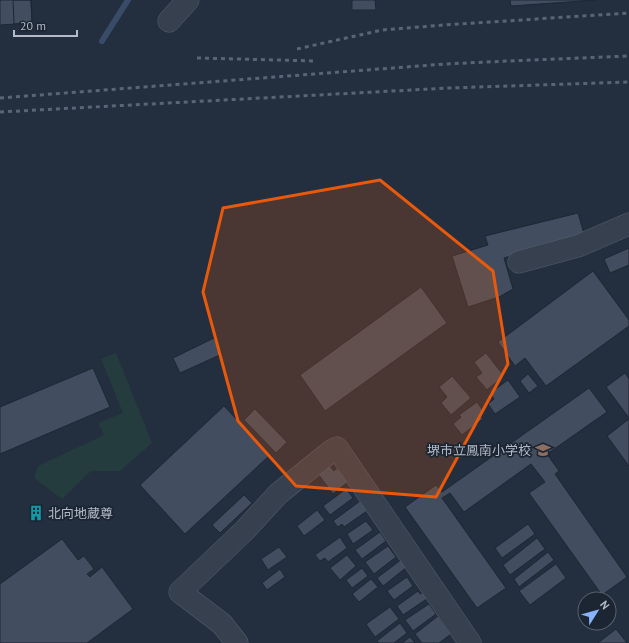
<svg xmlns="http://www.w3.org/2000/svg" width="629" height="643" font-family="'PT Sans','Noto Sans JP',sans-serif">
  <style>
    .green { fill: #253c3f }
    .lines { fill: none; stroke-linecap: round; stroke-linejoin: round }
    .stream { stroke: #384b68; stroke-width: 6 }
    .building { fill: #424e60; stroke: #1e2734 }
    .minor-casing { stroke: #555e6b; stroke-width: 23 }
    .minor { stroke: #37404e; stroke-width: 22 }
    .rail { stroke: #596475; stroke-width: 3; stroke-dasharray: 4 4; stroke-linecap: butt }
    .marked { fill: #e8590c; fill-opacity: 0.2; stroke: #e8590c; stroke-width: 3; stroke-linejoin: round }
    .labels { text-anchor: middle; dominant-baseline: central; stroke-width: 3.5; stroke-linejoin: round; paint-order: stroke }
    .poi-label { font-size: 13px; fill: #b3bbc9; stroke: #1c2532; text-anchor: end }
  </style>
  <rect width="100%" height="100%" fill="#232e3e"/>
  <path class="green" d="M116 353 152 443 120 471H91L62 499 34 478 38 466 104 435 98 423 123 413 101 359Z"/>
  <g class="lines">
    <path class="stream" d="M102 41 128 0"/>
  </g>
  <path class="building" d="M0 0H31L32 23 0 25Z
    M13 0H31L32 23 14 24Z
    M352 0H375L376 10H352Z
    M510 0H596L511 6Z
    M578 213 584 234 504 258 513 289 499 297 468 307 452 256 488 245 485 236Z
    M629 248V265L610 273 604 259Z
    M593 271 629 320V326L546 386 525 358 515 366 498 342Z
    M421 287 447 323 325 411 300 375Z
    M214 338 222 354 180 373 173 358Z
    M486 353 504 376 487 390 476 377 482 373 474 362Z
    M93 368 110 407 0 454V407Z
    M625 373 629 379V418L606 387Z
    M528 374 538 386 529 393 520 381Z
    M452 376 471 398 451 415 441 403 447 397 439 387Z
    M508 380 520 397 495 414 488 404 494 399 490 393Z
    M589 388 607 412 547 454 559 471 555 474 627 577 602 595 529 493 545 482 531 464 464 512 450 493 442 498 506 588 477 608 405 507 436 485 442 492Z
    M477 402 484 412 480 415 483 419 462 435 453 424 461 417 459 415Z
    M224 406 270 455 185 534 140 485Z
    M255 409 287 442 276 453 244 420Z
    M629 419V466L607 436Z
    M329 465 334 471 337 468 348 482 333 494 318 474Z
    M346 489 353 498 330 515 323 506Z
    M244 495 252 503 220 533 212 525Z
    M360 501 367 511 344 527 342 524 338 527 333 521Z
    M33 507 43 514 39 519 30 512Z
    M317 510 325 520 304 536 297 526Z
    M366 521 373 530 353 544 347 534Z
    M528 524 535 534 502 558 495 548Z
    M380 532 386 541 362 559 355 550Z
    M340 537 347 548 328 562 325 558 320 561 315 555Z
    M537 538 545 549 510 575 503 565Z
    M62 539 78 560 84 556 94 569 87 574 90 577 102 567 133 609 87 643H0V584Z
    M388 546 396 557 374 574 365 562Z
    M279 547 287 557 268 570 261 559Z
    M548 552 554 560 519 587 514 579Z
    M347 555 356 566 340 580 330 568Z
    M402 559 407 567 383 586 377 578Z
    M556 564 566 578 530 605 519 591Z
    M362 568 368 576 352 588 346 580Z
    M280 569 285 577 267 590 262 583Z
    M407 577 413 586 394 600 387 591Z
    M371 579 378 587 359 602 352 594Z
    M418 591 420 594 424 592 428 598 403 615 397 606Z
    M429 604 436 614 413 631 405 620Z
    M390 607 399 619 375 637 366 624Z
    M438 616 451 634 439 643H422L415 634Z
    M400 623 407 633 394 643H379L377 641Z
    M616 629 627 643H598Z
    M410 637 415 643H402Z"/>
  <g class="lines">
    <g class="minor-casing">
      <path id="minor" d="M169 21 188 0
        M519 262 578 246 629 224
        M237 643 222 624 180 592 245 530 278 494 330 452 337 448 470 643"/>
    </g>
    <use href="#minor" class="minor"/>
    <path class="rail" d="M297 49 382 30 444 25 629 13
      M197 58 317 61
      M0 98 445 64 508 61 629 56
      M0 112 449 88 629 82"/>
  </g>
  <path class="marked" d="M380 180 493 271 508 364 436 497 296 486 238 421 203 292 223 208Z"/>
  <defs>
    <g id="school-bare" transform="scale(1.2)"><path d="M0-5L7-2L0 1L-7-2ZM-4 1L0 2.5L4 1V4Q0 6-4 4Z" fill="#8d6e63" stroke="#1c2532" stroke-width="2.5" paint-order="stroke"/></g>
    <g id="building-bare" transform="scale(1.2)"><path d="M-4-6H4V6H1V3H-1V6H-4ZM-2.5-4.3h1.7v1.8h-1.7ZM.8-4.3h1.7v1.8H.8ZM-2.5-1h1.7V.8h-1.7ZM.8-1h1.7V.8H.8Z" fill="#0f9aa8" stroke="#1c2532" stroke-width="2.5" paint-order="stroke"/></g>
  </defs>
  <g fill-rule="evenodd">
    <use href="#school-bare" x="543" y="450"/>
    <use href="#building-bare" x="36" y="513"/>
  </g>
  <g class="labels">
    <g class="poi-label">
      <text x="531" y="450">堺市立鳳南小学校</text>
      <text x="48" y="513" text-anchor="start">北向地蔵尊</text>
    </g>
  </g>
  <g transform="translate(597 611) rotate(53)"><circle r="19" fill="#1c2532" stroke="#58616e"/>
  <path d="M0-3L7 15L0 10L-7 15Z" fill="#86b3fa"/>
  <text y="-6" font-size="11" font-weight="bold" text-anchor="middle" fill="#b3bbc9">N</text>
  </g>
  <path d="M14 30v6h63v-6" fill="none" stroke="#b3bbc9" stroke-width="2"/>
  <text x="20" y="30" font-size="12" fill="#b3bbc9" stroke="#1c2532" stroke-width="3" paint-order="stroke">20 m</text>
</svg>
